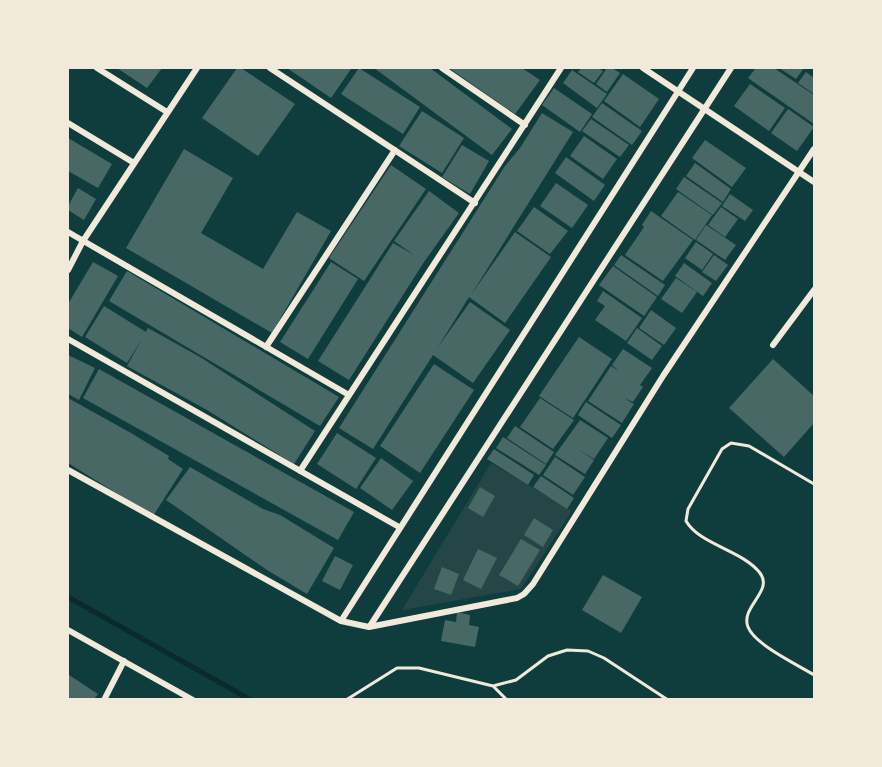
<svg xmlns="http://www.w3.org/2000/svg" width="882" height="767" font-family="'Roboto Condensed',sans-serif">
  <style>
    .green { fill: #244646 }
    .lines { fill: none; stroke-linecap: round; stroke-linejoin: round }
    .stream { stroke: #0a2a2b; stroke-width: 5 }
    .building { fill: #486865 }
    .path { stroke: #f1e9da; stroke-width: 3 }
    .minor { stroke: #f1e9da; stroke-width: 6 }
  </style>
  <rect width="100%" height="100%" fill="#0f3d3e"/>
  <path class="green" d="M491 463 572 511 521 589 402 610Z"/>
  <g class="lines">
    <path class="stream" d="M68 597 251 700"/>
  </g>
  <path class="building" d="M117 68H162L147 88Z
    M237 68H241L295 104 258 156 202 118Z
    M287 68H348L351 69 331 98Z
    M359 68 420 107 403 134 341 94Z
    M374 68H430L512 129 492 155Z
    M449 68H522L540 80 515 114Z
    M581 68H598L603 71 594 83 578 72Z
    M607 68H612L620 73 607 92 596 84Z
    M756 68H774L814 95V124L748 78Z
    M779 68H804L796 79Z
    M572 70 607 94 597 108 563 83Z
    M806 72 814 78V94L798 83Z
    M623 74 659 99 640 127 604 101Z
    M750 84 785 108 769 131 734 106Z
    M554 88 592 114 580 132 542 105Z
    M602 103 642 131 632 145 592 117Z
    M788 109 814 127 797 151 771 133Z
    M422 111 464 138 442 173 399 146Z
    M542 113 573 132 471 295 515 232 551 257 505 323 469 297 438 347 470 302 510 330 473 383 433 355 373 449 339 428 505 166 520 148Z
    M591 119 629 145 620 157 582 131Z
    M584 136 617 159 603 179 570 156Z
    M68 138 112 164 98 188 68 171Z
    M705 140 746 168 732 187 692 158Z
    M462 145 489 161 470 194 442 177Z
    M184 149 233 178 201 233 263 269 297 212 331 231 272 333 126 248Z
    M566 157 605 185 594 201 555 173Z
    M695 163 731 189 723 202 686 176Z
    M391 165 426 189 364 281 329 258Z
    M684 177 722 203 713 215 676 189Z
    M556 183 588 205 572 228 540 206Z
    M78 188 96 199 84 220 68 210V206Z
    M429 191 459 213 424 262 349 380 318 361 393 243 414 255 394 241Z
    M678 192 712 215 695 240 661 216Z
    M730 194 753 210 745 221 722 206Z
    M534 207 568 231 550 254 517 231Z
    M721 207 738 219 725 237 708 225Z
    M651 211 693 240 663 281 625 255 644 227 642 225Z
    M706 225 736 245 725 260 696 240Z
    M696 242 713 254 702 270 685 258Z
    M621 255 665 285 658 296 614 265Z
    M714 255 728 265 716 281 702 272Z
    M93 262 118 276 82 337 68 328V304Z
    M331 262 358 279 308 359 280 342Z
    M684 263 712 283 703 296 675 276Z
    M613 266 657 297 644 316 599 285Z
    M127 271 339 397 320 426 109 301Z
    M676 278 697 292 682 313 661 299Z
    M603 291 642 318 626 341 595 320 605 306 597 301Z
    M104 306 146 332 148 328 200 357 315 431 294 464 207 410 127 366 142 339 127 363 85 337Z
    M651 310 676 328 664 345 639 328Z
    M637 328 662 346 652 360 627 343Z
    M579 337 612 359 573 418 539 396Z
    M623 349 652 368 640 385 643 387 633 402 624 398 634 404 622 423 588 401 611 366 619 371 612 365Z
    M68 355 95 368 79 400 68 394Z
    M773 359 814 396V423L784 457 729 408Z
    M434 364 474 390 420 473 380 446Z
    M99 369 354 512 338 540 83 398Z
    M68 398 131 433 169 456 168 459 183 469 153 516 68 463Z
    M540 398 574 420 553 449 520 427Z
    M586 402 621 425 612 438 578 415Z
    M580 420 608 438 594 459 577 449 594 460 585 474 555 455Z
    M515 426 554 452 546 464 507 438Z
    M337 433 376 458 356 489 317 464Z
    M503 437 546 465 539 475 496 448Z
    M494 449 534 475 528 485 487 459Z
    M555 457 585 477 573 495 543 475Z
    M381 458 413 481 392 510 360 488Z
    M190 467 263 509 280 515 334 548 307 594 267 570 166 500Z
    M541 476 574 498 567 509 533 487Z
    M480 487 495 496 483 517 468 508Z
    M534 518 553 530 543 547 524 535Z
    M521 539 540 550 518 586 499 575Z
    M478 549 497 558 481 589 463 580Z
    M335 556 353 565 340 590 322 581Z
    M442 567 459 574 451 595 434 589Z
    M603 575 642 597 621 633 582 610Z
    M457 612 470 615 469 625 479 627 475 647 441 641 445 620 456 622Z
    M69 675 98 694 94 699H68V677Z"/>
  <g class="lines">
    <path class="path" d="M814 484 749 446 731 443 722 449 688 509 686 521C700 545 742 550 760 573 774 591 740 607 748 627 755 645 798 665 814 675
      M493 686 507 700
      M346 700 397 668H419L493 686 516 680 548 656 567 650 588 651 604 658 668 700"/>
    <path class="minor" d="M97 68 167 112
      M270 68 475 203
      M442 68 525 125
      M643 68 814 182
      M68 123 134 163
      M68 232 349 395
      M68 270 83 241 197 68
      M68 339 399 527
      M773 345 814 290
      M266 347 395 150
      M68 470 341 621 369 627 517 598 524 594 533 584 663 376 814 149
      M300 471 561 68
      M341 621 693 68
      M370 626 731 68
      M68 630 193 700
      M104 700 124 661"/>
  </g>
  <rect width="882" height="767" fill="none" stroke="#f1e9da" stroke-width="138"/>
</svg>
